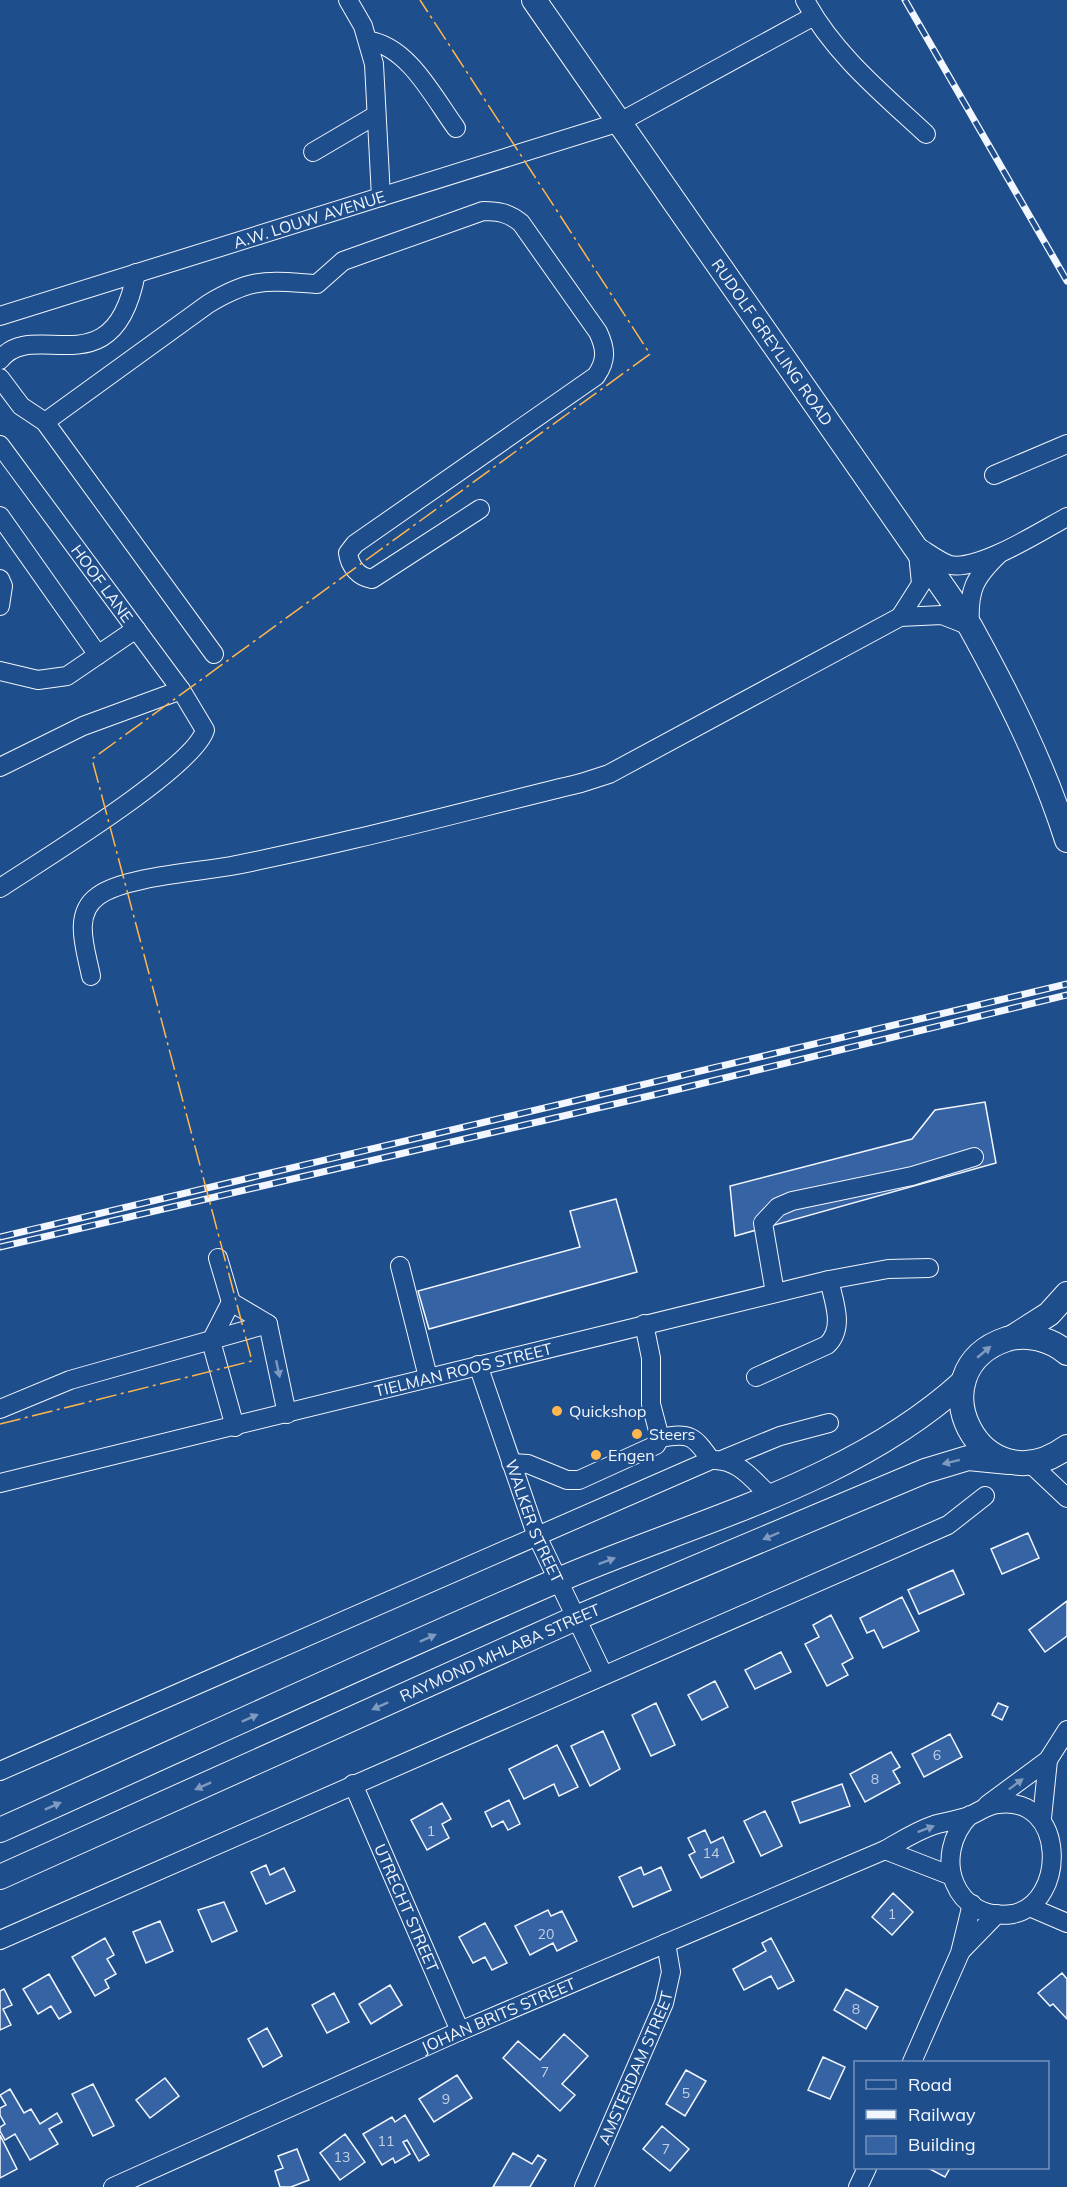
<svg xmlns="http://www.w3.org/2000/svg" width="1067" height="2187" font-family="Mulish,sans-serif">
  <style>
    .building { fill: #3563a3; stroke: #f2f6ff; stroke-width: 1.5 }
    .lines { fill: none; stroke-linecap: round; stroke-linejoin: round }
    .minor-casing { stroke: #f2f6ff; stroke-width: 20 }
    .major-casing { stroke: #f2f6ff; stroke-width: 26 }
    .minor { stroke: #1f4e8c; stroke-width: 18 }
    .major { stroke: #1f4e8c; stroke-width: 24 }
    .rail-casing { stroke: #f2f6ff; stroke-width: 7 }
    .rail { stroke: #1f4e8c; stroke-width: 4.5; stroke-dasharray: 14; stroke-linecap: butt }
    .power { stroke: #ffb74d; stroke-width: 1.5; stroke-dasharray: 21 4.5 3 4.5; stroke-linecap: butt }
    .oneway { fill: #7e9ac0 }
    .poi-dot { fill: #ffb74d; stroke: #1f4e8c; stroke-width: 2 }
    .labels { text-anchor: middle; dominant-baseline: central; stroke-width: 4.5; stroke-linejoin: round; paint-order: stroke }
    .number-label { font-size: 14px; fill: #c3d1e8 }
    .street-label { font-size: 16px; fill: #f2f6ff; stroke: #1f4e8c }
    .poi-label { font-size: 16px; fill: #f2f6ff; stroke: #1f4e8c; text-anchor: start }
  </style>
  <rect width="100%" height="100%" fill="#1f4e8c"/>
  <path class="building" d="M985 1102 996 1163 735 1236 730 1186 912 1139 935 1110Z
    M616 1199 637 1272 429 1329 418 1291 580 1247 570 1211Z
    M1028 1533 1039 1558 1002 1574 991 1549Z
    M953 1570 964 1594 919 1614 908 1590Z
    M902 1597 919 1631 883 1648 874 1630 867 1633 860 1618Z
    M1067 1601V1636L1045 1652 1029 1630Z
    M831 1615 853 1658 842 1664 848 1675 827 1686 805 1644 819 1637 813 1625Z
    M781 1652 791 1672 755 1689 745 1670Z
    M715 1681 728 1707 702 1720 688 1695Z
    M656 1703 675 1745 651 1756 632 1715Z
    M998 1703 1008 1707 1002 1720 992 1715Z
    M603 1731 620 1769 590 1786 571 1746Z
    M950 1734 962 1757 924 1777 912 1754Z
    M557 1745 578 1787 559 1796 554 1784 524 1799 509 1769Z
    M891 1752 900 1767 893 1771 900 1783 865 1802 850 1774Z
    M842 1784 850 1806 800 1823 792 1802Z
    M509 1800 520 1824 508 1830 503 1821 492 1827 485 1812Z
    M442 1803 451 1819 442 1824 449 1838 427 1850 411 1820Z
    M765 1811 782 1846 761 1856 744 1821Z
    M705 1830 711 1843 723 1837 734 1862 701 1878 689 1855 695 1852 688 1838Z
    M266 1865 270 1875 284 1868 295 1891 266 1904 251 1872Z
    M641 1867 644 1875 661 1867 671 1890 633 1907 619 1877Z
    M893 1893 913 1912 892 1935 872 1917Z
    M224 1902 237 1931 212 1942 198 1910Z
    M548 1910 551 1916 562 1911 577 1941 557 1951 553 1943 530 1955 515 1926Z
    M160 1921 173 1951 146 1963 133 1932Z
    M485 1923 507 1963 492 1970 485 1957 473 1963 459 1937Z
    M105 1938 114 1955 107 1959 116 1974 105 1980 109 1988 95 1996 72 1957Z
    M771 1938 794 1981 778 1989 771 1976 744 1990 733 1969 766 1951 762 1943Z
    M1062 1973 1067 1979V2019L1053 2004 1050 2006 1038 1993Z
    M49 1974 71 2012 59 2019 51 2006 38 2014 23 1989Z
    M390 1985 402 2005 371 2024 359 2004Z
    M4 1989 12 2005 3 2009 11 2025 0 2030V1991Z
    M846 1989 878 2007 866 2029 834 2010Z
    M334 1993 349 2022 327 2033 312 2005Z
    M267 2028 282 2056 263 2067 248 2039Z
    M564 2034 588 2056 562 2084 575 2095 560 2111 503 2058 518 2041 540 2060Z
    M823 2057 845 2067 830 2099 808 2090Z
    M686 2070 706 2081 685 2116 666 2104Z
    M457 2075 472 2098 434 2122 419 2099Z
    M165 2078 179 2096 150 2118 136 2100Z
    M93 2084 114 2126 93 2136 72 2094Z
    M10 2089 24 2113 31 2109 40 2124 57 2113 62 2122 49 2129 58 2144 30 2160 15 2134 5 2140 0 2131V2127L5 2124 0 2115V2108L6 2105 0 2095Z
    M405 2115 429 2155 419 2161 407 2140 403 2142 410 2154 395 2163 393 2158 382 2165 363 2134 392 2117 395 2122Z
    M662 2126 689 2149 670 2171 643 2149Z
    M345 2134 365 2162 340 2180 320 2153Z
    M0 2135 17 2169 0 2178Z
    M297 2149 309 2180 291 2187H280L275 2171 283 2168 278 2156Z
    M513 2153 532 2164 538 2155 546 2160 530 2187H493Z
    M928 2168H950L945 2177Z"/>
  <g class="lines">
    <g class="minor-casing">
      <g id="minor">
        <path d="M348 0 363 26 374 64 381 197"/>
        <path d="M805 0C833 53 883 94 926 134"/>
        <path d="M369 41C408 46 434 98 456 128"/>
        <path d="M313 152 376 115"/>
        <path id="s1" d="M0 316 620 122 814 16"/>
        <path d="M0 360C33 316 114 393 136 273"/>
        <path d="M0 378 21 406 45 422 214 654"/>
        <path d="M45 422 208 304C253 277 266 281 317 284L343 261 483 211C499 211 509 213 521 223L598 332C606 349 607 360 596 376L355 544 348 553C350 567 359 577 372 579L480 509"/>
        <path id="s2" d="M0 445 181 690 205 730C194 768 39 862 0 888"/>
        <path d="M994 475 1067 444"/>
        <path d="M0 516 98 655"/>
        <path d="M917 546C927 552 940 562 950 565 979 571 1041 531 1067 517"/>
        <path d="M0 579 3 586 0 606"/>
        <path d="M900 617 921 584 918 553"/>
        <path d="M0 671 38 680 67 676 136 629"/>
        <path d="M0 767 83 726 181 690"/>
        <path d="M91 976C86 950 72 914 98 896 123 877 198 872 231 866 348 843 465 811 581 783L609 774 900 617 942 615 970 626C968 590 974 578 999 554"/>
        <path d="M218 1258 231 1302 268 1324 287 1414"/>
        <path d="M400 1266 428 1377"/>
        <path d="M775 1293 763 1223 778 1207 792 1201 912 1176 974 1157"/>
        <path d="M231 1302 211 1341 235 1427"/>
        <path id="s3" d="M478 1365 536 1534 603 1674"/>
        <path d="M756 1377 827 1345C845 1328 834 1302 829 1280"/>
        <path d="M0 1409 70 1380 268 1324"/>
        <path d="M660 1438C690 1432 694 1436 711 1460"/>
        <path d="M724 1459 780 1436 829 1423"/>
        <path d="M511 1463 528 1464 567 1480H579L656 1445 660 1438 651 1404V1358L644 1324"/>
        <path d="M1031 1464 1067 1498"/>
        <path id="s4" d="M0 1483 829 1280 888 1269 929 1268"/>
        <path d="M0 1771 711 1460C738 1458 753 1480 771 1497"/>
        <path id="s5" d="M353 1784 460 2031"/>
        <path d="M987 1805 1048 1760 1067 1730"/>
        <path d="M1042 1818 1048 1760"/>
        <path d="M885 1850 952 1876"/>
        <path d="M1032 1908 1067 1923"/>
        <path d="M0 1940 948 1525 985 1496"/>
        <path d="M961 1951 997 1914"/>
        <path d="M912 2062 960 1953 972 1904"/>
        <path id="s6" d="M113 2187 460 2031 885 1850C901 1841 916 1831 934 1825 945 1822 957 1820 969 1816 979 1812 987 1805 998 1804 1067 1795 1067 1903 1013 1914 955 1923 930 1856 970 1815"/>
        <path id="s7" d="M584 2187 664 2003 671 1972 666 1943"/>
        <path d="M858 2187 867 2168"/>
      </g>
    </g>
    <g class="major-casing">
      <g id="major">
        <path id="s8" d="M534 0 970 626C1008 695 1043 764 1067 840"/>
        <path d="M1013 1337 1049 1314 1067 1294"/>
        <path d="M1067 1353C1051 1339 1027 1333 1007 1339 913 1370 980 1510 1067 1447"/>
        <path d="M0 1830C185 1747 370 1661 556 1581 692 1522 851 1484 963 1382"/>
        <path id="s9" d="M0 1877 576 1618 925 1471 968 1458 1009 1462"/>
      </g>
    </g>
    <use href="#minor" class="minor"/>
    <use href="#major" class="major"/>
    <g class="rail-casing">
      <path id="rail" d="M905 0 1067 281
        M0 1237 1067 984
        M0 1247 679 1089 1067 995"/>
    </g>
    <use href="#rail" class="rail"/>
    <path class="power" d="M0 1424 252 1361 92 759 650 354 420 0"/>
  </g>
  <defs><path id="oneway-solid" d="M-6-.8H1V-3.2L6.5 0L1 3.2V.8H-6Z" transform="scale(1.5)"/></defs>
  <g class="oneway">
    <use href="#oneway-solid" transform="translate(984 1352) rotate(-40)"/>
    <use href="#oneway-solid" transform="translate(278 1369) rotate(78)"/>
    <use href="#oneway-solid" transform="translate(951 1462) rotate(166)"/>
    <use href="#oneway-solid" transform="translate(771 1536) rotate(157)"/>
    <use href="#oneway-solid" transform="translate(607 1561) rotate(-21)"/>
    <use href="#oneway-solid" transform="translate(428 1638) rotate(-24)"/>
    <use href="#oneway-solid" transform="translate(380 1706) rotate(156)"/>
    <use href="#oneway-solid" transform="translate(250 1718) rotate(-24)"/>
    <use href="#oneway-solid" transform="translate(1016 1784) rotate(-37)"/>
    <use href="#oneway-solid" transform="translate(203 1786) rotate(156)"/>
    <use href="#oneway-solid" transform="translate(53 1806) rotate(-24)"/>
    <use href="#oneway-solid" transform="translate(926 1829) rotate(-21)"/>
  </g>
  <g class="poi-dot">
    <circle cx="557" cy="1411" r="6"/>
    <circle cx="637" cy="1434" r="6"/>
    <circle cx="596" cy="1455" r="6"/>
  </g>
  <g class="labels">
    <g class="number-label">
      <text x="937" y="1755">6</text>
      <text x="875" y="1779">8</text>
      <text x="431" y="1831">1</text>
      <text x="711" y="1853">14</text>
      <text x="892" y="1914">1</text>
      <text x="546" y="1934">20</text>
      <text x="856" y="2009">8</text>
      <text x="545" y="2072">7</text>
      <text x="686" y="2093">5</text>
      <text x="446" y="2099">9</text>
      <text x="386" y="2141">11</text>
      <text x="666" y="2149">7</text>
      <text x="342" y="2157">13</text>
    </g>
    <g class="street-label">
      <text stroke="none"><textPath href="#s1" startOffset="324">A.W. LOUW AVENUE</textPath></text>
      <text stroke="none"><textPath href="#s8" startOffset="417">RUDOLF GREYLING ROAD</textPath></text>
      <text stroke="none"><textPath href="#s2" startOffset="172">HOOF LANE</textPath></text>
      <text stroke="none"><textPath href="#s4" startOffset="477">TIELMAN ROOS STREET</textPath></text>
      <text stroke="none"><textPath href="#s3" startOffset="166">WALKER STREET</textPath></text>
      <text stroke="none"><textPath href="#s9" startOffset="548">RAYMOND MHLABA STREET</textPath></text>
      <text stroke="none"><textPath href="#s5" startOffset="135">UTRECHT STREET</textPath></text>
      <text stroke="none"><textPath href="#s6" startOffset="422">JOHAN BRITS STREET</textPath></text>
      <text stroke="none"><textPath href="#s7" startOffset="130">AMSTERDAM STREET</textPath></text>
    </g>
    <g class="poi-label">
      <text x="569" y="1411">Quickshop</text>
      <text x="649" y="1434">Steers</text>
      <text x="608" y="1455">Engen</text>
    </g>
  </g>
  <rect x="854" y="2061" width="195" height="108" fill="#1f4e8c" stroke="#7391ba" stroke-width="1.5"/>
  <rect x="866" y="2080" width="30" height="9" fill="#1f4e8c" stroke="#7391ba" stroke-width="1.5"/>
  <text x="908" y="2091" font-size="18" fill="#f2f6ff">Road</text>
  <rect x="866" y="2110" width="30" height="9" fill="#f2f6ff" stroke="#7391ba" stroke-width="1.5"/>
  <text x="908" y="2121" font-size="18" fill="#f2f6ff">Railway</text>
  <rect x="866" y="2136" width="30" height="18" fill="#3563a3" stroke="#7391ba" stroke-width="1.5"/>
  <text x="908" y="2151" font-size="18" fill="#f2f6ff">Building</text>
</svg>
